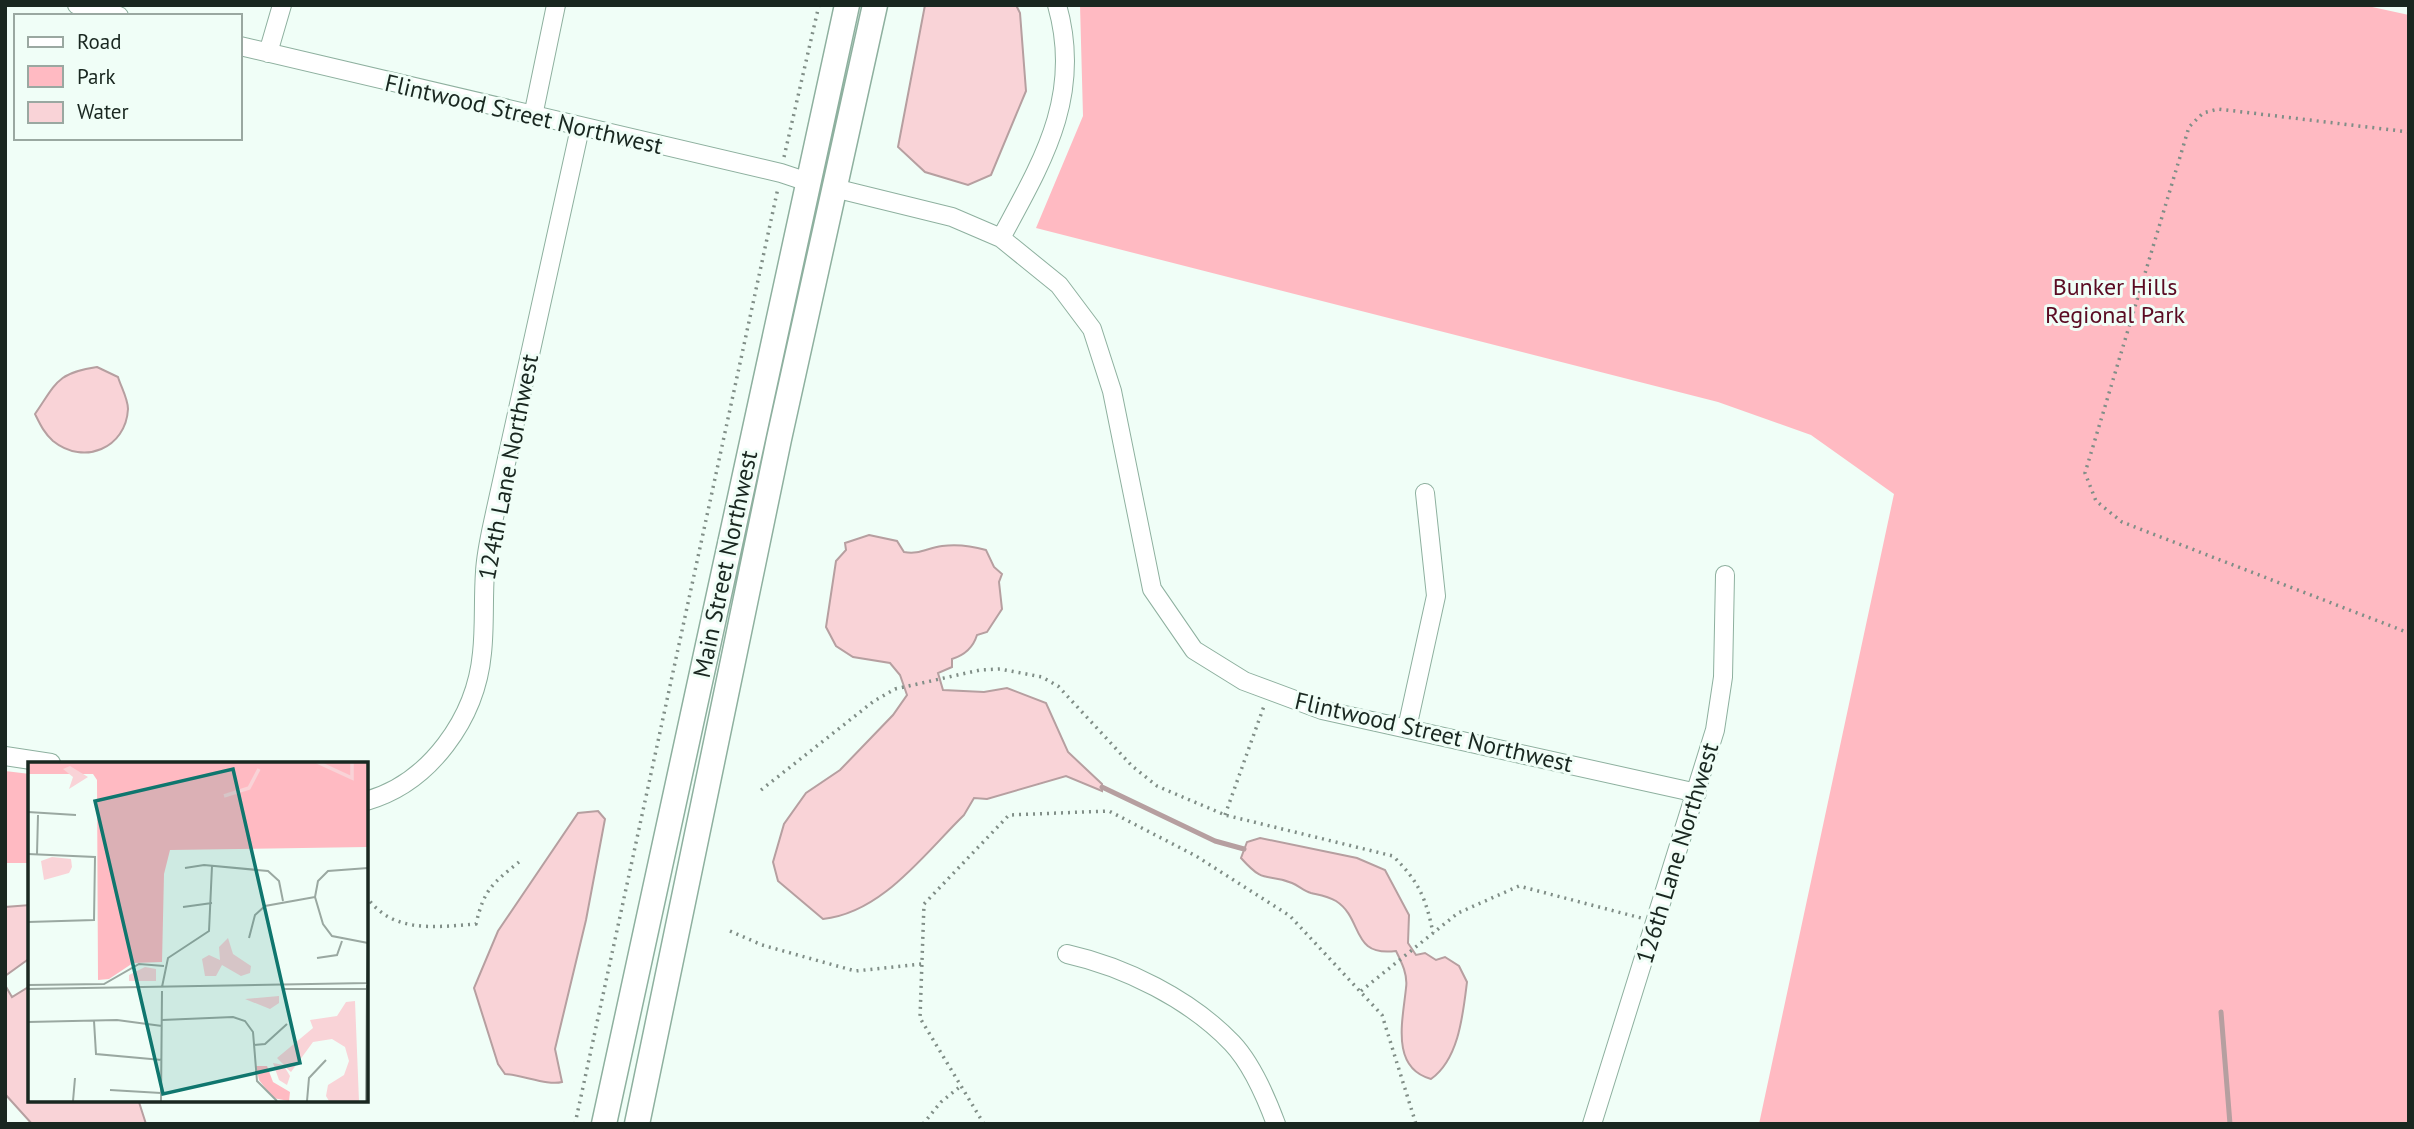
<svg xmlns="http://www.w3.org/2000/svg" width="2414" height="1129" font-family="'PT Sans',sans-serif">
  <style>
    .green { fill: #ffbac2 }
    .water { fill: #f9d3d7; stroke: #b69fa0; stroke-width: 2 }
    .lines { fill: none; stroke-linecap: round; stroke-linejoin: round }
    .stream { stroke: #b69fa0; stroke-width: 5 }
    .street-casing { stroke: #8eb09f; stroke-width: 20 }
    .secondary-casing { stroke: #8eb09f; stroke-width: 27 }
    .path { stroke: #808e87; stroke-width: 3.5; stroke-dasharray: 2 5; stroke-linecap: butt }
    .street { stroke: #fff; stroke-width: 18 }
    .secondary { stroke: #fff; stroke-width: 24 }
    .labels { text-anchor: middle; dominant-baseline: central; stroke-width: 6; stroke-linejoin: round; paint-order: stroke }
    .street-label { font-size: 24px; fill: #192720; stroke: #f0fef7 }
    .park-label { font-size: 24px; fill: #5a0b22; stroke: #f0fef7 }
    .inset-river { fill: none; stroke: #f9d3d7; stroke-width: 3.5 }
    .inset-road { fill: none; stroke: #9aa8a1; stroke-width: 2 }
    .view { fill: #0f766e; fill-opacity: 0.15; stroke: #0f766e; stroke-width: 3.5 }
    .inset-edge { fill: none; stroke: #192720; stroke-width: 3.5 }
  </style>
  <rect width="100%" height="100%" fill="#f0fef7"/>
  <path class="green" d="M1080 5H2363L2409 15V1124H1759L1894 494 1811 435 1718 402 1036 228 1083 116Z
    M5 771 30 774V863H5Z"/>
  <path class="water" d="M925 5H1016L1020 13 1026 91 991 175 968 185 925 172 898 147Z
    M97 367 118 377C121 387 128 399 128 409 126 448 84 466 53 441 44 433 40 424 35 414 57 382 57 373 97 367Z
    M869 535 897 541 904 552C919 555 927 548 942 546 957 544 972 546 986 550L994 567 1002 574 999 582 1002 609 987 632 977 635C973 648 965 655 952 659V667L938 673 943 690 984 692 1007 688 1046 703 1068 752 1102 784V791L1066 776 987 799 974 798 964 815C924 854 882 913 823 919L778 881 773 862 784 824 806 793 840 770 893 715 907 695 900 675 890 663 853 657 836 646 826 627 836 561 846 550 845 543Z
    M598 811 605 819 586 920 555 1049 562 1082C548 1086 523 1075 505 1074L498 1064 474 988 498 931 578 813Z
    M1260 838 1357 858 1385 870 1409 915 1408 943 1416 955 1425 953 1436 960 1445 957 1459 966 1467 982C1463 1014 1459 1059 1431 1079 1390 1068 1403 1019 1406 988 1408 975 1402 963 1396 951 1350 957 1364 919 1336 901 1328 896 1320 895 1311 893 1304 891 1299 886 1292 883 1265 872 1266 886 1241 858L1247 842Z
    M30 905V958L5 976V907Z
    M5 985 12 997 30 986V1099H138L146 1124H32L5 1094Z"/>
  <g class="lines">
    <path class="stream" d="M1102 787 1215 841 1244 849
      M2221 1012 2230 1124"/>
    <g class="street-casing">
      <path id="street" d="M77 5 119 16
        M240 46 781 173 808 182
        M268 53 282 5
        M533 116 556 5
        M834 188 952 217 1001 238 1059 285 1092 329 1112 391 1152 589 1194 650 1244 681 1322 710 1697 793
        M1001 238C1042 162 1083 96 1057 5
        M1407 728 1436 596 1425 493
        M5 756 51 763
        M366 801C430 783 476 718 482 653 485 626 483 599 485 572 486 552 491 532 495 513L580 128
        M1067 954C1125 967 1190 999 1232 1043 1252 1064 1266 1097 1276 1124
        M1592 1124 1715 730 1723 677 1725 575"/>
    </g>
    <g class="secondary-casing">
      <path id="secondary" d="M604 1124 847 5
        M637 1124 779 439 875 5"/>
    </g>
    <path class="path" d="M2409 132 2218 109 2203 113 2189 127 2085 473 2096 501 2122 522 2409 633
      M784 157 819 5
      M761 790 874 701 895 689 980 670 1000 669 1042 677 1058 686 1132 766 1157 786 1225 815 1393 856C1419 882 1426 898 1433 933
      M1225 815 1264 706
      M366 896C392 934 435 927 476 924 484 889 493 883 519 862
      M730 931 762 945 855 971 922 964
      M1361 991 1458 913 1519 886 1641 918
      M575 1124 778 188
      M923 1124 941 1102 962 1085
      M984 1124 920 1018 924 904 1009 815 1109 811 1196 856 1290 916 1382 1015 1416 1124"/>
    <use href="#street" class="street"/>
    <use href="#secondary" class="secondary"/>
  </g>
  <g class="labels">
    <g class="street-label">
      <text transform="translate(524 114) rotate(13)">Flintwood Street Northwest</text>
      <text transform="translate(508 467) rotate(-79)">124th Lane Northwest</text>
      <text transform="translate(725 564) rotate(-78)">Main Street Northwest</text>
      <text transform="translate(1434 732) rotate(13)">Flintwood Street Northwest</text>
      <text transform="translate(1677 853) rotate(-73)">126th Lane Northwest</text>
    </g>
    <g class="park-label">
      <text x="2115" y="286">Bunker Hills<tspan x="2115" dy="28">Regional Park</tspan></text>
    </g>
  </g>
  <g transform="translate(28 762)">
    <rect width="340" height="340" fill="#f0fef7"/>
    <path d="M0 0H339V85L142 88 136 112 134 200 105 201 81 217 70 218 69 18 65 12H0ZM228 304H239L245 320 262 330 261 339 245 336 231 318Z" fill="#ffbac2"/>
    <path d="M42 4 60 15 41 27 45 15 35 7ZM24 95 43 97 44 105 41 111 16 118 13 99ZM200 176 205 192 223 204 222 211 213 214 194 203 188 214H177L174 197 181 193 192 198 191 185ZM117 205 128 207V219H101V213ZM251 234V241L242 247 217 237ZM327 239 331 339H301L298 334 300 323 316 313 321 299 317 285 304 277 285 280 263 310 256 304 262 314 259 323 251 318 245 301 256 303 249 296 285 266 282 258 309 254 318 240Z" fill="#f9d3d7"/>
    <path class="inset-river" d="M289 0 324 16V0M196 34 221 26 231 7"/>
    <path class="inset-road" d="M0 50 48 53M0 92 67 95 66 158 0 160M9 92 10 53M157 106 176 103 240 109 251 119 255 139M340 106 300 109 290 119 287 135 295 162 304 174 340 181M155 145 184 141M221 176 227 153 237 144 287 135M289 196 309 193 314 179M339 221 340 185M0 223 76 222 111 202 136 204M134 225 140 196 181 169 184 104M0 227 340 221M254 227H340M134 258 205 255 217 259 225 270 229 319 249 339M66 259 68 292 134 298M0 260 89 258 134 264M226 283 237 282 259 262M82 328 133 331M45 339 47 316M133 339 134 229M279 339 281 316 298 298M338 339 339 223"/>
    <path class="view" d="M205 7 272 301 135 332 67 39Z"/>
    <rect width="340" height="340" class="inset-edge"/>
  </g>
  <rect width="2414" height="1129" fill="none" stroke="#192720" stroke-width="14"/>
  <rect x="14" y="14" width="228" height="126" fill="#f0fef7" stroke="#9aa8a1" stroke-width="2"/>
  <rect x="28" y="37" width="35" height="10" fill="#ffffff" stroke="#9aa8a1" stroke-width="2"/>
  <text x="77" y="49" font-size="21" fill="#192720">Road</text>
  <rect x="28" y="66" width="35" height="21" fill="#ffbac2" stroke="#9aa8a1" stroke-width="2"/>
  <text x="77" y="84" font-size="21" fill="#192720">Park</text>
  <rect x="28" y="102" width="35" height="21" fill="#f9d3d7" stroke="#9aa8a1" stroke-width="2"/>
  <text x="77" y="119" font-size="21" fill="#192720">Water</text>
</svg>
